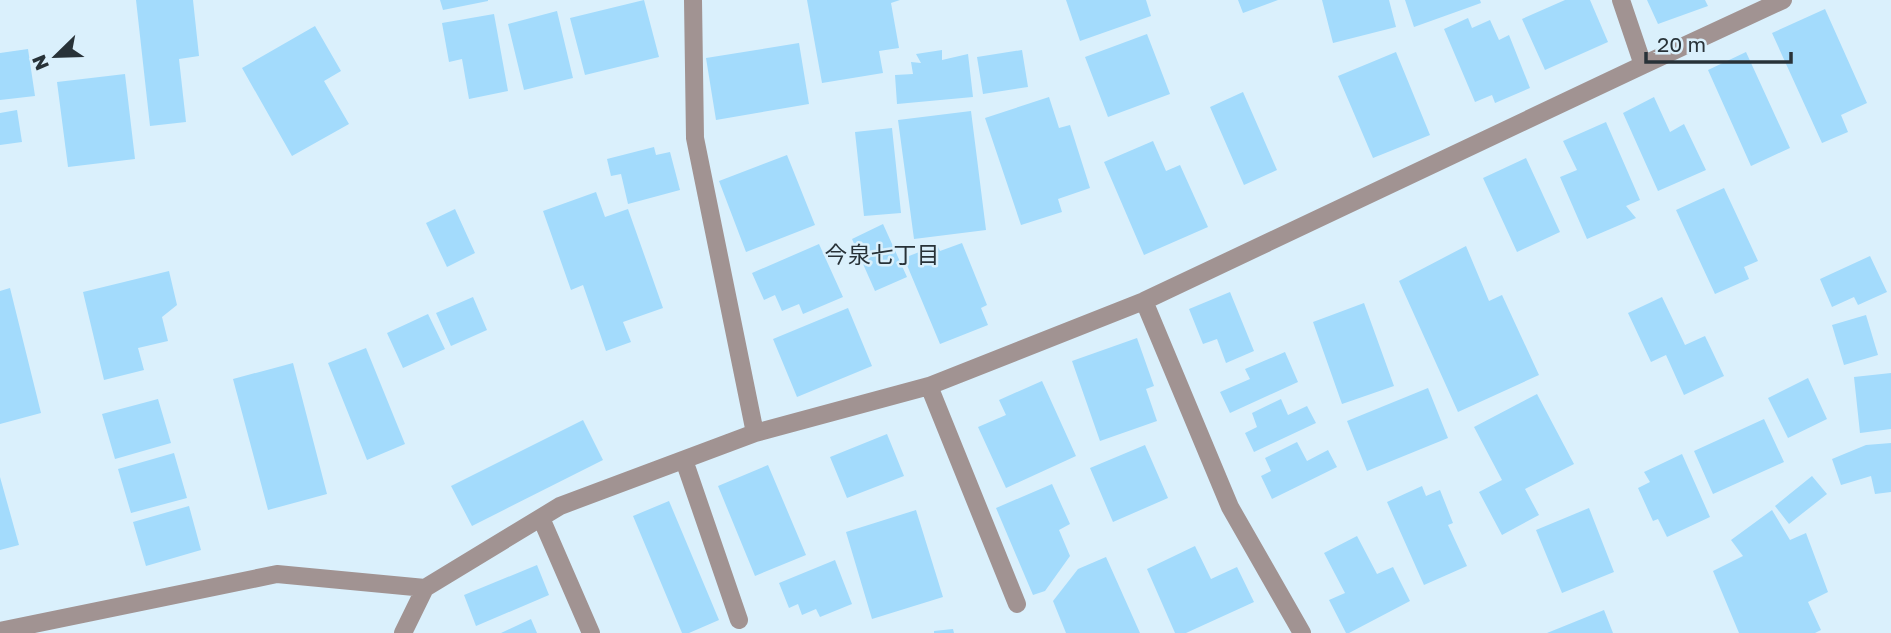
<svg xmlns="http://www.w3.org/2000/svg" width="1891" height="633" font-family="'Golos Text','Noto Sans JP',sans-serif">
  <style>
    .building { fill: #a3dbfc }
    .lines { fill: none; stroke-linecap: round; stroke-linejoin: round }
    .street { stroke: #a19392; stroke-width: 18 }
    .labels { text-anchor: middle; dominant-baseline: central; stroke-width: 5; stroke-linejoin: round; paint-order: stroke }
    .neighbourhood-label { font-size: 23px; fill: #283238; stroke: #daf0fc }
  </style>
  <rect width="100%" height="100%" fill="#daf0fc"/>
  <path class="building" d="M136 0H193L199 56 179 59 186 122 150 126Z
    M440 0H488V1L443 10Z
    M644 0 659 57 585 75 570 18Z
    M807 0H900L891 3 899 48 879 51 883 73 822 83Z
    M1066 0H1146L1151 16 1080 41Z
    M1238 0H1278L1243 13Z
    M1322 0H1389L1396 27 1333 43Z
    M1405 0H1480L1481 3 1414 27Z
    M1565 0H1590L1608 42 1545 70 1522 19Z
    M1647 0H1705L1708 6 1658 24Z
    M1825 9 1867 103 1841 115 1848 132 1822 143 1772 33Z
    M557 11 573 78 524 90 508 24Z
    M494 14 508 91 469 99 462 59 449 62 442 23Z
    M1468 18 1472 28 1490 20 1499 40 1509 35 1530 88 1495 103 1492 95 1475 102 1444 29Z
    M315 26 341 71 324 81 349 124 292 156 242 68Z
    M1147 34 1170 94 1108 117 1085 57Z
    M799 43 809 104 716 120 706 58Z
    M28 49 35 96 0 100V53Z
    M942 50V60L968 54 973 97 897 104 895 75 913 74 911 62 921 63 916 54Z
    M1022 50 1028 87 983 94 977 57Z
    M1396 52 1430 135 1373 158 1338 76Z
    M1746 52 1790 148 1751 166 1708 70Z
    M125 74 135 159 68 167 57 82Z
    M1243 92 1277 170 1244 185 1210 107Z
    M1049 97 1059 128 1070 125 1090 188 1058 199 1062 212 1021 225 985 118Z
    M1654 97 1670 132 1684 124 1706 170 1658 191 1623 113Z
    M17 110 22 142 0 145V113Z
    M971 111 986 230 914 239 898 120Z
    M1606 122 1640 200 1626 206 1636 218 1587 239 1560 177 1577 170 1563 141Z
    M892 128 901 213 864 216 855 132Z
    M1153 141 1166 171 1180 165 1208 227 1144 255 1104 162Z
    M654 147 656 155 670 152 680 190 628 204 621 174 611 176 607 159Z
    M787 155 815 225 746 252 719 181Z
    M1526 158 1560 232 1517 252 1483 178Z
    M1724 188 1758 261 1744 267 1749 279 1715 294 1676 210Z
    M596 192 605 217 628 209 663 308 623 322 631 342 606 351 583 285 571 290 543 211Z
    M455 209 475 253 447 267 426 223Z
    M883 224 907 277 875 291 852 239Z
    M962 243 987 305 981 308 988 325 940 344 904 258 937 245 940 251Z
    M819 244 843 297 803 314 799 304 782 311 775 295 764 300 752 273Z
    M1466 246 1489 301 1502 295 1539 375 1458 412 1399 281Z
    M1870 256 1887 292 1858 305 1854 297 1832 307 1820 279Z
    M169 271 177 305 162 317 168 341 138 348 144 370 104 380 83 292Z
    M10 288 41 413 0 424V291Z
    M1230 292 1254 351 1226 363 1217 339 1203 344 1189 309Z
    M473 297 487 330 451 346 436 313Z
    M1662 297 1685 345 1705 336 1724 376 1684 395 1666 355 1651 362 1628 313Z
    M1364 303 1394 386 1342 404 1313 322Z
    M848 308 872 366 797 397 773 339Z
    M428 314 445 349 403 368 387 333Z
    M1866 315 1878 355 1844 365 1832 325Z
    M1137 338 1154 386 1146 389 1157 421 1100 441 1072 361Z
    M366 348 405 444 367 460 328 363Z
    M1285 352 1298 382 1230 413 1220 392 1250 379 1245 369Z
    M293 363 327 494 268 510 233 379Z
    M1891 373V429L1860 433 1854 377Z
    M1808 378 1827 419 1788 438 1768 398Z
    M1042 381 1076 456 1006 488 978 427 1006 415 999 400Z
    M1428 388 1448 438 1367 471 1347 421Z
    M1537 394 1574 464 1525 489 1539 515 1502 535 1479 492 1502 480 1474 427Z
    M158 399 171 443 115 459 102 414Z
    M1281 399 1288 415 1307 406 1316 423 1254 452 1245 433 1257 427 1252 413Z
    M1764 419 1784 462 1713 494 1694 451Z
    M583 420 603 460 472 526 451 486Z
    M887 434 904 476 847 498 830 457Z
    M1297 442 1307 461 1328 450 1337 467 1272 499 1261 476 1271 471 1265 458Z
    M1891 443V492L1875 494 1871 476 1841 485 1832 459 1866 445Z
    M1145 445 1168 498 1113 522 1090 468Z
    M174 453 187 498 131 513 118 469Z
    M1682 454 1710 517 1667 537 1658 519 1653 521 1638 488 1650 482 1644 472Z
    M768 465 806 555 755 576 718 486Z
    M1812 476 1827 494 1789 524 1775 506Z
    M0 477 19 545 0 550Z
    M1052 484 1070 524 1059 530 1070 556 1045 591 1033 595 996 508Z
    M1422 486 1426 496 1440 490 1453 523 1448 525 1467 566 1424 585 1387 502Z
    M669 501 719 620 689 633H682L633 516Z
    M189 506 201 550 146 566 133 522Z
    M1589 508 1614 572 1562 593 1536 530Z
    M916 510 943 597 872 619 846 532Z
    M1772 510 1790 540 1806 533 1828 592 1808 602 1821 630 1815 633H1739L1713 571 1743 556 1731 540Z
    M1357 536 1377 574 1393 567 1410 601 1349 633H1346L1329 600 1345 593 1324 553Z
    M1195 546 1211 579 1237 567 1254 602 1186 633H1175L1147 569Z
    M1106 557 1140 633H1066L1053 601 1078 569Z
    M835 560 852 604 820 617 816 609 802 615 798 604 789 608 779 583Z
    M537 565 549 595 476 626 464 595Z
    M1604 610 1613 633H1547Z
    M531 619 537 633H501Z
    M953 629 954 633H934V631Z"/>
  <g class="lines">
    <path class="street" d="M693 0 695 138 755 433
      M1621 0 1643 65
      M1144 301 1230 507 1302 633
      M929 386 1017 604
      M684 460 739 620
      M541 518 591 633
      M0 631 277 574 425 588
      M403 633 425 588 560 506 755 433 929 386 1144 301 1643 65 1783 0"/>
  </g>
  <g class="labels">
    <g class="neighbourhood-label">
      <text x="882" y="254">今泉七丁目</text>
    </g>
  </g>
  <g transform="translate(56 56) rotate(247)" stroke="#daf0fc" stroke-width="5" paint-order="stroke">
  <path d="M0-5L12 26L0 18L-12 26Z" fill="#283238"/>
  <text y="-10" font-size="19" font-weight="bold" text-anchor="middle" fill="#283238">N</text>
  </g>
  <path d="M1646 52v10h145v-10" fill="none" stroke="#283238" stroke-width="3.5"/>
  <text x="1657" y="52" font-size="21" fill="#283238" stroke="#daf0fc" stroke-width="5" paint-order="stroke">20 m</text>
</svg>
